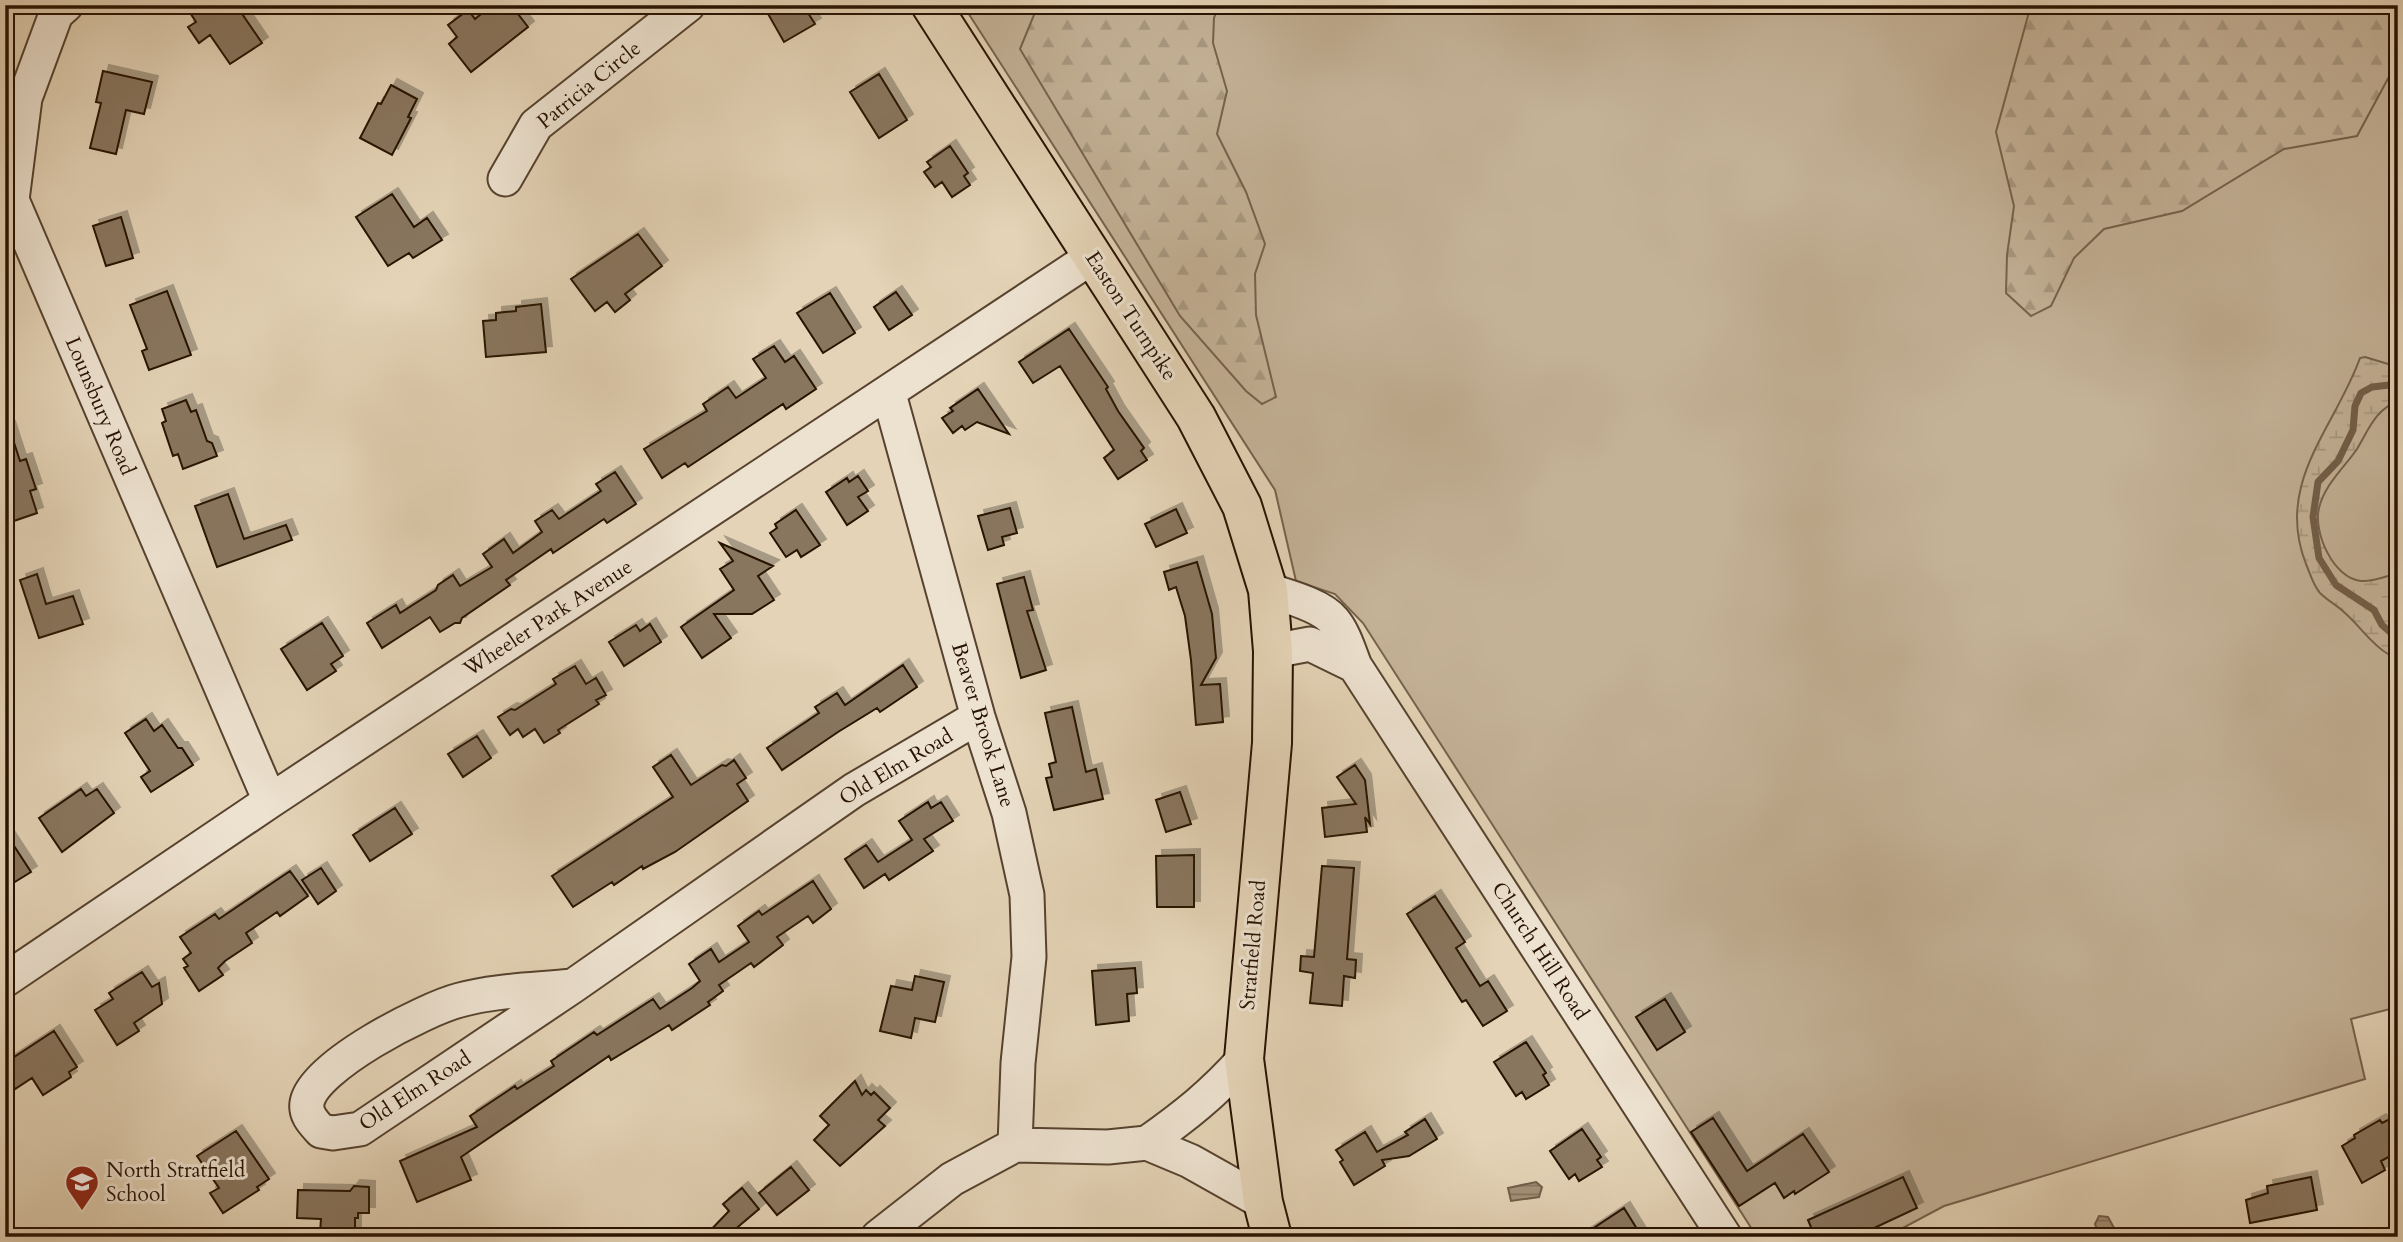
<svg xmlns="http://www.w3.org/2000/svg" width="2403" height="1242" font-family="Cardo,serif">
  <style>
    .green { fill: #c4b297; stroke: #76624c; stroke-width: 2 }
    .forest { fill: url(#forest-firs); stroke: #76624c; stroke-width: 2 }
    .wetland { fill: url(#wetland-marsh); stroke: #76624c; stroke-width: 2 }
    .water { fill: url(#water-rules); stroke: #725e48; stroke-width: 2 }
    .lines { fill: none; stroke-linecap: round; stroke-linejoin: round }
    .stream { stroke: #725e48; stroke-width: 7 }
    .building { fill: #89765f; stroke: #271201; stroke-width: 2; filter: url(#shadow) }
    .minor-casing { stroke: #56422e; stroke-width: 37 }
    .major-casing { stroke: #271201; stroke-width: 42 }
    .minor { stroke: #ede2d0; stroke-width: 33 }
    .major { stroke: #e4d3b6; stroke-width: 38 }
    .labels { text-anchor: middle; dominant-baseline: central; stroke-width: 6; stroke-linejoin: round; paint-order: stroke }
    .street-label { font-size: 21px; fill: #271201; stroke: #ede2d0 }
    .poi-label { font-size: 21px; fill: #271201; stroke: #ede2d0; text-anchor: start }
  </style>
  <defs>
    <pattern id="forest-firs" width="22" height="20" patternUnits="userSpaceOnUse" patternTransform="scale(1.75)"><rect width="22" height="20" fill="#c4b297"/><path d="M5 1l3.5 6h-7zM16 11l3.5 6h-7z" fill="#a89880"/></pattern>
    <pattern id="wetland-marsh" width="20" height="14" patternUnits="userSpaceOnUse" patternTransform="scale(1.75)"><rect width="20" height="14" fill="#c4b297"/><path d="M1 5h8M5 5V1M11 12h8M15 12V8" fill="none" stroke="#a89880"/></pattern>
    <pattern id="water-rules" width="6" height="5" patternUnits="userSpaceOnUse" patternTransform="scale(1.75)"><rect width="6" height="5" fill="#a49178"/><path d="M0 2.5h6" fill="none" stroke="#867560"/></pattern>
    <filter id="shadow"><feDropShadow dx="6" dy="-6" stdDeviation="0" flood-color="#0004"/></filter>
  </defs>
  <rect width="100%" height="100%" fill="#e4d3b6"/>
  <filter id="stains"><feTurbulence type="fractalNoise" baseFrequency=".00286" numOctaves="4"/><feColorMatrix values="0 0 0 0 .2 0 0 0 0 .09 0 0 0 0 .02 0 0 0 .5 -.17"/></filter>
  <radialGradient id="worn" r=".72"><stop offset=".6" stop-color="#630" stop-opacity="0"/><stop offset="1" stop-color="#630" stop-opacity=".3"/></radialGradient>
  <path class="green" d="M963 5H2398V1007L2351 1019 2365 1079 1944 1206 1886 1237H1757L1363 623 1335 594 1296 581 1275 490Z"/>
  <path class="forest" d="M1038 5H1219L1214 18 1213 43 1227 91 1217 134 1246 192 1265 244 1255 274 1256 315 1276 397 1262 404 1246 391 1180 316 1020 49Z
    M2031 5H2398V60L2357 136 2284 149 2182 211 2104 229 2074 258 2051 306 2031 316 2006 293 2007 255 2014 206 1996 132Z"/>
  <path class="wetland" d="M2365 357 2398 367V401C2375 410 2369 429 2357 449 2344 468 2325 484 2319 508 2313 532 2333 578 2361 581 2372 582 2387 576 2398 573V653L2388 654C2371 644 2360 626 2345 613 2338 606 2328 601 2320 593 2313 585 2310 573 2306 564 2274 483 2335 428 2360 358Z"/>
  <path class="water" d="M1536 1182 1542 1187 1539 1197 1511 1201 1508 1188Z
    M2099 1216 2108 1217 2119 1237H2100L2095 1224Z"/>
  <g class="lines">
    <path class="stream" d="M2398 384 2372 387 2361 393 2355 406 2353 430 2338 461 2318 482 2313 517 2319 558 2336 585 2374 610 2382 625 2391 633H2398"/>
  </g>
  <path class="building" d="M185 5H236L262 43 230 64 210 35 199 43 188 27 196 22Z
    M492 5H511L528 27 471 72 449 44 457 37 448 25 468 10 475 19Z
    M763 5H807L808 13 815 24 784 42Z
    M103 71 152 82 144 114 126 110 116 154 90 148 101 103 96 102Z
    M879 74 907 120 879 138 850 92Z
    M391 85 417 99 408 117 411 118 392 155 360 138 378 103 381 104Z
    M950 146 968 173 964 176 970 185 952 197 942 182 935 187 924 172 931 167 927 162Z
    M392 194 414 227 427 218 442 240 413 258 409 253 388 266 356 217Z
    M121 217 133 258 106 266 93 226Z
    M638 234 662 266 625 294 630 300 615 312 607 302 595 311 571 279Z
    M167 291 191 355 149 370 142 351 147 349 130 305Z
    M896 292 912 315 889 330 874 307Z
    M830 293 855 333 823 353 797 313Z
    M541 304 546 352 486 357 483 321 496 320V313L516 311V307Z
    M1069 329 1108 387 1106 389 1118 411 1144 448 1141 451 1147 460 1118 479 1104 458 1114 450 1060 366 1033 383 1019 362Z
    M774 346 785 362 794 356 816 389 786 409 783 404 688 467 685 463 662 478 644 449 707 411 703 404 728 387 736 398 766 378 753 359Z
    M978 389 1009 434 977 422 965 430 962 426 953 433 942 418 953 411 950 408Z
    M186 400 191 412 196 410 207 441 212 443 217 456 183 469 178 454 173 456 162 423 166 421 162 409Z
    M9 427 20 461 26 459 36 489 30 491 37 513 5 524V428Z
    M615 472 636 504 607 523 604 519 553 553 551 549 506 580 510 585 462 618 460 623H455L440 632 430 617 382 648 367 623 396 605 400 613 436 590 438 585 453 575 460 586 492 567 483 554 504 539 513 553 542 532 535 521 552 510 559 519 601 491 596 484Z
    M858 476 868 491 858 497 868 511 847 525 826 492 847 478 849 482Z
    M228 494 244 539 286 525 292 540 217 567 195 506Z
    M1010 508 1017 533 1002 537 1004 545 988 550 978 516Z
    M1176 509 1187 533 1156 547 1145 524Z
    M796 510 820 545 801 557 797 550 786 557 770 533 777 528 775 524Z
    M720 543 773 566 758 576 774 600 752 614H714L731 638 702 658 681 627 734 590 720 569 733 561Z
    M1197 562 1212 614 1216 658 1201 685 1220 684 1223 722 1196 725 1191 660 1185 616 1176 587 1169 590 1164 572Z
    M37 574 46 604 73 596 83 624 39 638 20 580Z
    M1024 577 1033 610 1027 611 1046 670 1021 678 997 584Z
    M322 623 343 656 331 664 336 671 307 690 281 649Z
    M650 624 661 642 624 666 609 642 636 625 640 631Z
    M903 665 917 687 880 712 877 708 838 732 782 770 767 748 819 713 815 707 837 693 845 705Z
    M575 666 586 684 596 678 606 695 596 700 599 704 558 730 560 733 544 743 535 729 523 737 518 729 510 735 498 717 511 709 515 710 556 684 553 679Z
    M1072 707 1086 772 1096 769 1103 799 1054 810 1046 778 1052 777 1049 764 1056 762 1045 713Z
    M146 719 154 731 162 725 178 748H182L193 765 151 792 141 777 150 771 125 733Z
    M477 736 491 758 463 777 448 754Z
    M671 755 691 785 722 765 726 766 734 760 746 778 737 784 748 801 675 852 643 869 642 866 614 885 612 882 573 907 552 876 673 797 653 767Z
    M1355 765 1365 780 1370 824 1365 817 1367 832 1325 837 1322 808 1356 804 1337 777Z
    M81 789 86 796 97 789 114 813 62 852 39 818Z
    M1180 792 1191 824 1166 832 1156 800Z
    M928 802 931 808 941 802 953 821 924 839 933 851 889 880 885 874 864 888 845 859 866 845 878 862 912 840 899 821Z
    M395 808 412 834 370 861 353 835Z
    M5 832 31 872 5 888Z
    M1194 855V907H1157L1156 856Z
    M1322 866 1354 868 1347 959 1356 960 1355 978 1344 976 1342 1006 1310 1003 1313 973 1300 971 1301 956 1314 957Z
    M321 868 336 891 318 904 302 880Z
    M290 871 308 896 280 916 277 912 246 933 252 943 225 961 218 968 223 975 199 991 184 968 188 966 183 959 191 953 180 937 215 914 219 919Z
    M813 881 831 909 813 923 808 916 777 937 783 945 754 967 751 963 719 985 723 991 708 1002 710 1005 672 1030 669 1025 611 1060 609 1056 461 1157 471 1180 417 1202 400 1161 477 1127 470 1116 515 1086 517 1089 554 1066 551 1061 594 1032 597 1035 653 999 660 1009 692 988 700 981 689 964 711 949 719 962 749 942 738 926 759 911 762 915Z
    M1435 896 1465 942 1456 948 1480 986 1488 981 1507 1011 1483 1026 1466 1000 1462 1002 1407 914Z
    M1135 968 1137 993 1127 994 1129 1021 1096 1025 1092 971Z
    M142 972 152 987 159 983 162 1004 134 1023 139 1031 117 1045 95 1010 113 999 109 993Z
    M915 976 944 982 935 1022 915 1018 911 1038 880 1031 891 986 912 990Z
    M1665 999 1685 1032 1657 1050 1636 1017Z
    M54 1031 77 1067 69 1072 71 1077 43 1095 32 1078 15 1089 5 1074V1063Z
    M1526 1042 1546 1073 1543 1075 1549 1085 1526 1099 1522 1092 1516 1096 1494 1062Z
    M855 1081 862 1095 866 1090 871 1095 874 1092 890 1108 878 1120 885 1126 840 1166 814 1140 829 1125 820 1116Z
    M1713 1118 1747 1171 1803 1134 1829 1172 1795 1194 1794 1191 1784 1198 1775 1183 1739 1206 1691 1132Z
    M1425 1119 1437 1139 1409 1156 1382 1160 1385 1166 1354 1185 1340 1162 1343 1160 1336 1150 1365 1132 1377 1152 1408 1135 1405 1132Z
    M2390 1119 2398 1133V1152L2381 1161 2385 1170 2362 1183 2342 1146 2355 1138 2354 1135 2380 1120 2382 1123Z
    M1582 1129 1601 1157 1597 1160 1602 1167 1579 1181 1575 1174 1569 1179 1550 1151Z
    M236 1131 269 1179 257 1187 259 1190 223 1213 210 1193 219 1188 197 1156Z
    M791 1167 809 1190 777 1215 759 1193Z
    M1903 1177 1917 1208 1855 1237H1815L1808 1220Z
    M2311 1177 2317 1210 2250 1223 2246 1200 2268 1193 2267 1186Z
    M354 1186 369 1187V1213H358V1218H355V1234L320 1233 321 1219 297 1218 298 1190 350 1191Z
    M742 1188 759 1209 726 1237H704L729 1211 723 1204Z
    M1624 1208 1642 1237H1580Z"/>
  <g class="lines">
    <g class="minor-casing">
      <path id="minor" d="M505 179 536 125 688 5
        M5 191 12 200 270 801
        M12 200 25 98 56 14 66 5
        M889 394 978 717 1009 813 1027 895 1029 957 1018 1063 1015 1145
        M1268 590C1286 596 1321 605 1333 620 1344 633 1349 651 1355 666L1725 1237
        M1273 651 1310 644 1355 666
        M5 980 270 801 1092 257
        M573 986C536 990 496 990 460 1000 425 1009 313 1066 307 1103 305 1115 314 1123 321 1131L333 1133 360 1129 573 986 854 790 978 717
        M1147 1143C1185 1116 1213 1094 1244 1059
        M878 1237 952 1179 1015 1145 1108 1147 1147 1143 1190 1161 1263 1202"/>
    </g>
    <g class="major-casing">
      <path id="major" d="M931 5 1196 417 1242 506 1268 590 1273 651 1272 743 1244 1059 1263 1202 1272 1237"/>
    </g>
    <use href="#minor" class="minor"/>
    <use href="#major" class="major"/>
  </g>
  <defs>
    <g id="school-pin" transform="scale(1.75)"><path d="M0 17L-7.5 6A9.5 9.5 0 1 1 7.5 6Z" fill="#8f2418" stroke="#ede2d0"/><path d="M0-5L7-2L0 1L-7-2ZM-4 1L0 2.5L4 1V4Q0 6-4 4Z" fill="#fff"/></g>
  </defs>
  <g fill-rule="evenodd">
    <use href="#school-pin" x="82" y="1182"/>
  </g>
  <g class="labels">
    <g class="street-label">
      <text transform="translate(589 85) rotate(-39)">Patricia Circle</text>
      <text transform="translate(1131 316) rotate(57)">Easton Turnpike</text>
      <text transform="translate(100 406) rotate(67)">Lounsbury Road</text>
      <text transform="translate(548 618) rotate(-33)">Wheeler Park Avenue</text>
      <text transform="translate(983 725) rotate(73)">Beaver Brook Lane</text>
      <text transform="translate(896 767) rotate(-31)">Old Elm Road</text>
      <text transform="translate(1253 945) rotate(-85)">Stratfield Road</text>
      <text transform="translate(1540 951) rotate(57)">Church Hill Road</text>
      <text transform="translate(415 1091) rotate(-33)">Old Elm Road</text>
    </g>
    <g class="poi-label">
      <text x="106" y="1170">North Stratfield<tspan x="106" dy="24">School</tspan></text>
    </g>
  </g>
  <rect width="2403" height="1242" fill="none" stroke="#e4d3b6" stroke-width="28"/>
  <rect x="7" y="7" width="2389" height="1228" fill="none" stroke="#271201" stroke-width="3.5"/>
  <rect x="14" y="14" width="2375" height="1214" fill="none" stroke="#271201" stroke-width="2"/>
  <rect width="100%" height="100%" filter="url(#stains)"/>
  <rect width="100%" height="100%" fill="url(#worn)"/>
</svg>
